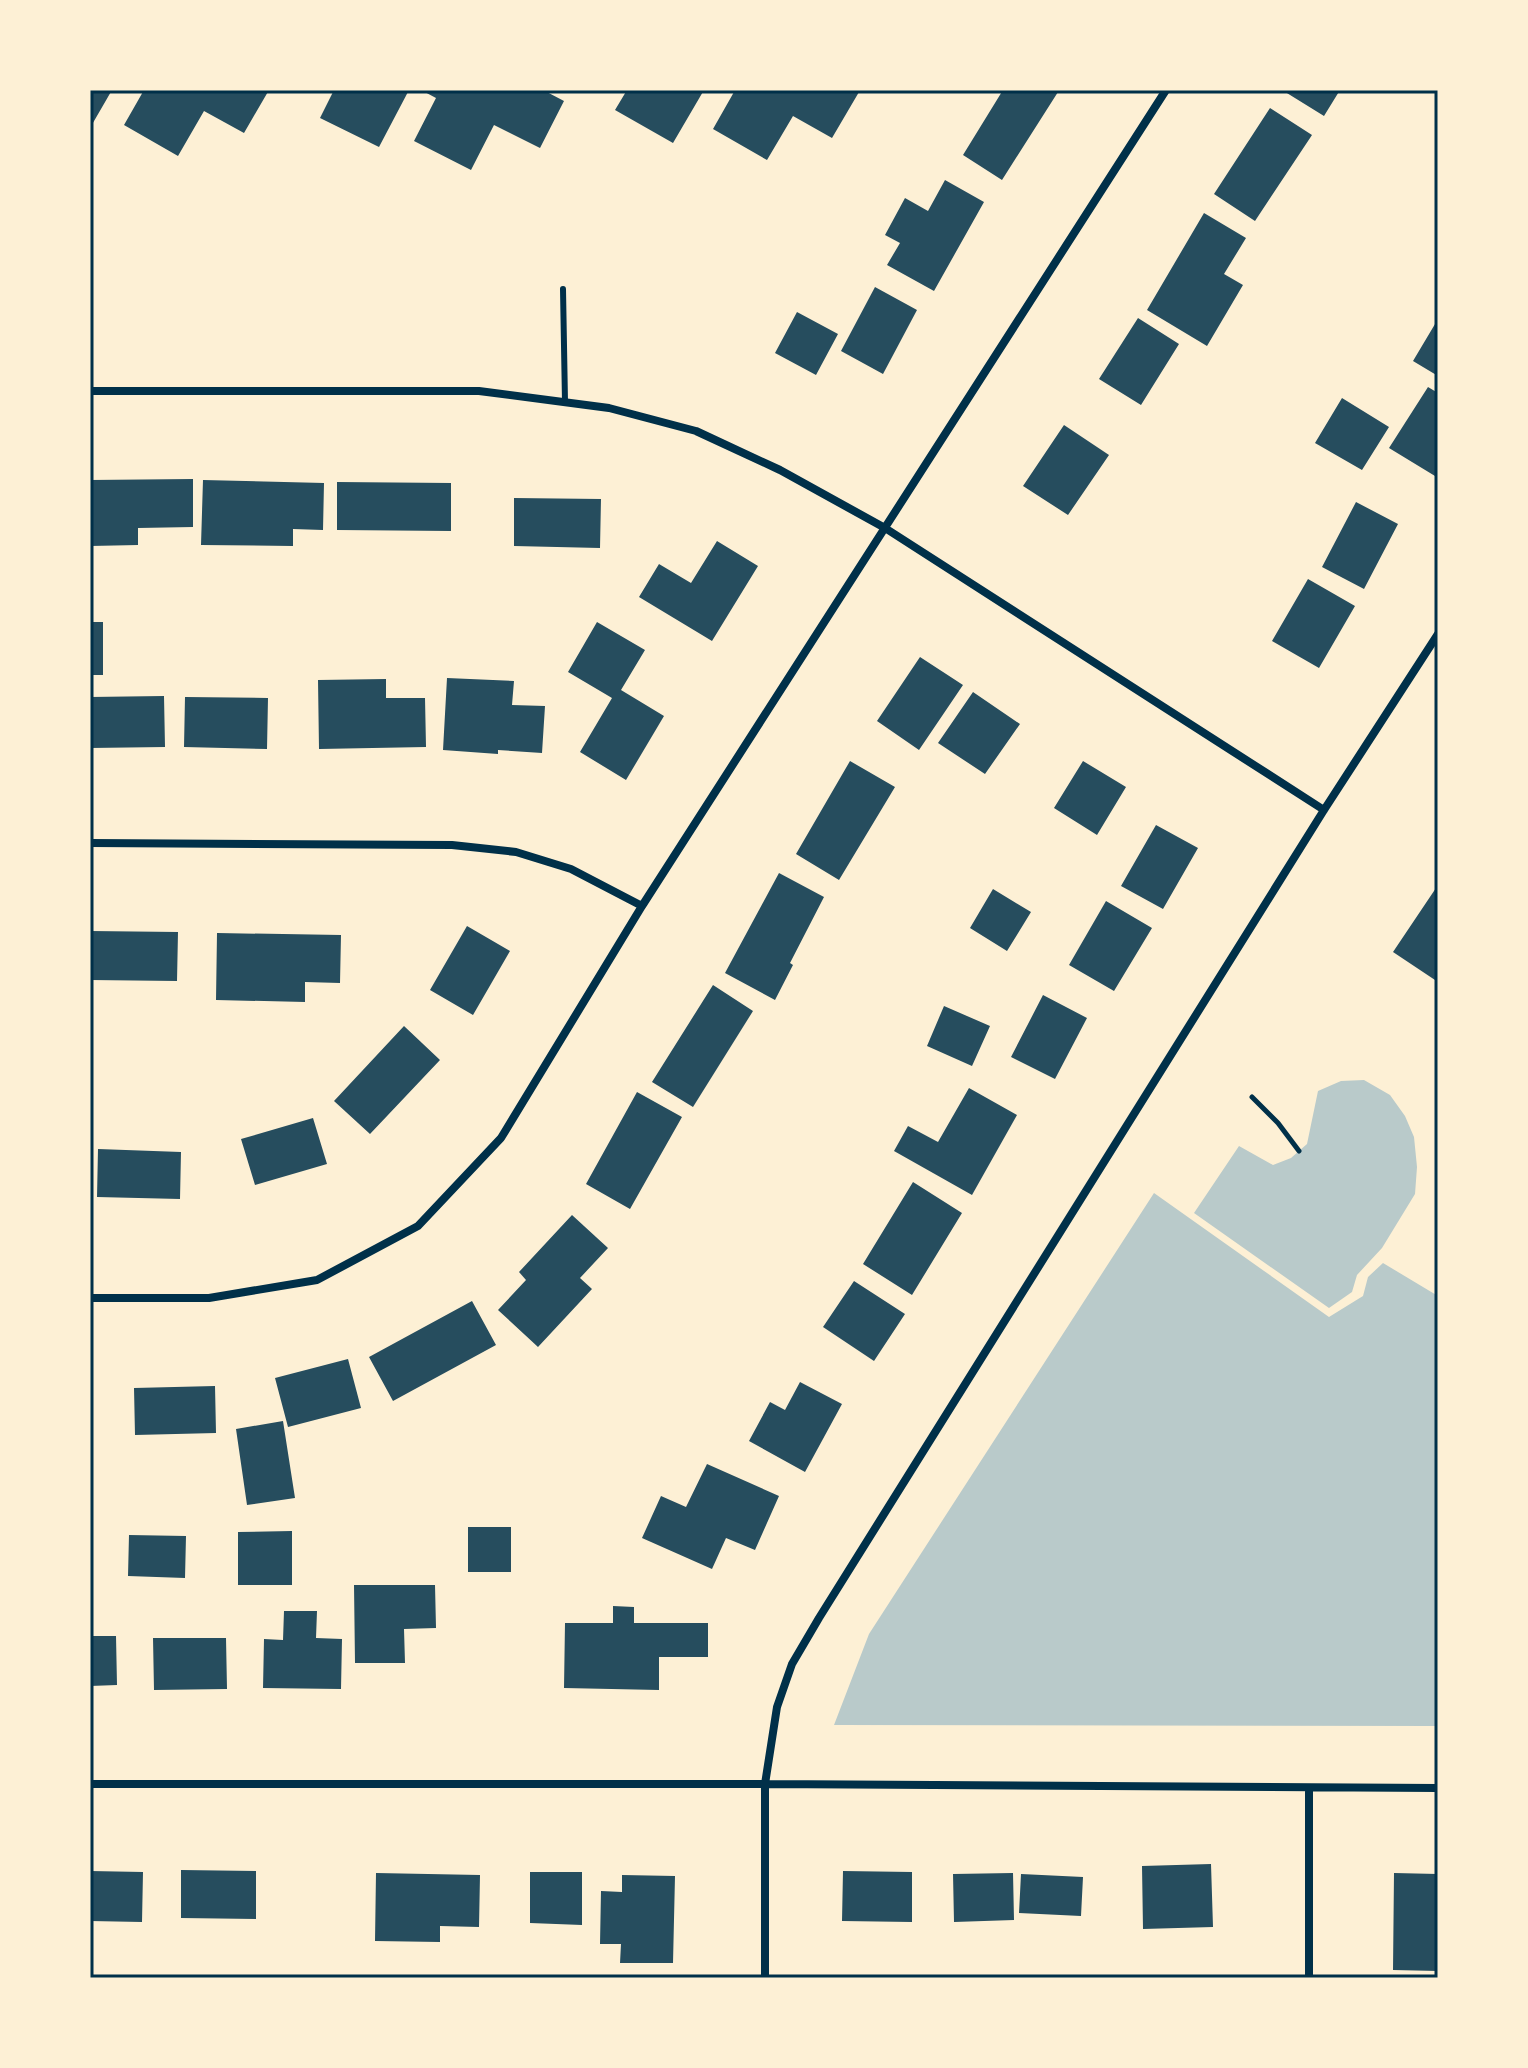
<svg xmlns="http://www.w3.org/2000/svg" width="1528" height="2068" font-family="'Roboto Serif',serif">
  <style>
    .green { fill: #b9caca }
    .building { fill: #264d5e }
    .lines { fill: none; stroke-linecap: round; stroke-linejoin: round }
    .path { stroke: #003049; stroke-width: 5 }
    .service { stroke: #003049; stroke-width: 6 }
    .minor { stroke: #003049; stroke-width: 8 }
    .neatline { fill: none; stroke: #003049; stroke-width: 3 }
  </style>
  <rect width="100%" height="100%" fill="#fdf0d5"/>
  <path class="green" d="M1364 1080 1390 1095 1405 1116 1414 1137 1417 1167 1415 1194 1382 1248 1357 1275 1352 1292 1329 1308 1194 1213 1239 1146 1273 1165 1291 1158 1307 1144 1318 1091 1341 1081Z
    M1154 1193 1329 1317 1363 1296 1368 1277 1383 1263 1438 1296V1726L834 1725 869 1634Z"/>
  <path class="building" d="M90 90H112L90 128Z
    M144 90H269L244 133 204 111 178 156 124 125Z
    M334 90H409L379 147 320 118Z
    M421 90H543L564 101 540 148 494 125 471 170 414 141 436 98Z
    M627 90H704L673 143 615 110Z
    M730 90H856L859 92 832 138 793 116 767 160 713 129 734 92Z
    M1003 90H1056L1058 92 1002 180 963 155Z
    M1282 90H1340L1324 116Z
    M1270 108 1312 135 1255 221 1214 194Z
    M945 180 984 202 934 291 887 265 900 243 885 235 905 198 928 211Z
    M1204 213 1246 238 1224 274 1243 285 1207 346 1147 310Z
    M875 287 917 310 883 374 841 351Z
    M797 312 838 334 816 375 775 353Z
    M1138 318 1179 344 1141 405 1099 379Z
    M1438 319V376L1413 361Z
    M1428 387 1438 393V471L1435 476 1389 448Z
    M1342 398 1389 427 1362 470 1315 443Z
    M1064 425 1109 455 1068 515 1023 486Z
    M193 479V527L138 528V545L90 546V480Z
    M203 480 324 483 323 530 293 529V546L201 545Z
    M337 482 451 483V531L337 530Z
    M514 498 601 499 600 548 514 546Z
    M1356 502 1398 524 1364 589 1322 567Z
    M717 541 758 566 712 641 639 597 659 564 691 583Z
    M1308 579 1355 606 1319 668 1272 641Z
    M90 622H103V675H90Z
    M597 622 645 650 621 690 664 716 626 780 580 752 612 698 568 672Z
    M920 657 963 685 919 750 877 721Z
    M447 678 514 681 512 705 545 706 542 753 498 750V754L443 750Z
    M386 679V698H425L426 747 319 749 318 680Z
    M973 692 1020 724 985 774 938 743Z
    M164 696 165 747 90 748V697Z
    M185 697 268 698 267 749 184 747Z
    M850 761 895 787 839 880 796 854Z
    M1083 761 1126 787 1097 835 1054 808Z
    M1156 825 1198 848 1163 909 1121 886Z
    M779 873 824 897 790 963 793 965 775 1000 725 973Z
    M1438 885V982L1393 952Z
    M993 889 1031 912 1007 951 970 928Z
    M1106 901 1152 928 1114 991 1069 965Z
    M467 926 510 951 473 1015 430 990Z
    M90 931 178 932 177 981 90 980Z
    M217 933 341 935 340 983 305 982V1002L216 1000Z
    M713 985 753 1011 693 1107 652 1082Z
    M1043 995 1087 1018 1055 1079 1011 1057Z
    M944 1006 990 1026 972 1066 927 1046Z
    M404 1026 440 1060 370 1134 334 1101Z
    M969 1088 1017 1115 972 1195 894 1151 908 1126 938 1142Z
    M637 1092 682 1117 630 1209 586 1184Z
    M313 1118 327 1164 255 1185 241 1139Z
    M98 1149 181 1152 180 1199 97 1197Z
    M913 1182 962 1213 912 1295 863 1264Z
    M572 1215 608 1248 580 1278 592 1289 538 1347 498 1310 526 1280 519 1272Z
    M854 1281 905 1314 874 1361 823 1327Z
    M472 1301 496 1345 393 1401 369 1357Z
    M348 1359 361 1408 288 1427 275 1378Z
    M800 1382 842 1404 805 1472 749 1441 770 1402 785 1410Z
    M215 1386 216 1433 135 1435 134 1388Z
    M283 1421 295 1498 247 1505 236 1429Z
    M707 1464 779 1496 755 1550 726 1538 712 1569 642 1538 661 1496 686 1507Z
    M468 1527H511V1572H468Z
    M292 1531V1585H238V1532Z
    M129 1535 186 1536 185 1578 128 1576Z
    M354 1585H435L436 1628 404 1629 405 1663H355Z
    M613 1606 634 1607V1623H708V1657H659V1690L564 1688 565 1623H613Z
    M284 1611H317L316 1638 342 1639 341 1689 263 1688 264 1639 283 1640Z
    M90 1636H116L117 1685 90 1686Z
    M153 1638H226L227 1689 154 1690Z
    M1211 1864 1213 1927 1143 1929 1142 1866Z
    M181 1870 256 1871V1919L181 1918Z
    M90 1871 143 1872 142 1922 90 1921Z
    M843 1871 912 1872V1922L842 1921Z
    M530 1872H582V1925L530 1923Z
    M376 1873 480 1875 479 1927 440 1926V1942L375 1941Z
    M1013 1873 1014 1920 954 1922 953 1874Z
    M1394 1873 1438 1874V1971L1393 1970Z
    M1021 1874 1083 1877 1081 1916 1019 1913Z
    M622 1875 675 1876 673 1963H620L621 1944H600L601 1891 622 1892Z"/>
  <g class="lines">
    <path class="path" d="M1252 1097 1278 1123 1299 1151"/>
    <path class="service" d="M563 289 565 402"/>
    <path class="minor" d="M90 391H479L609 408 696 431 780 470 885 528 1324 810
      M90 843 452 845 516 852 571 869 642 906
      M90 1298H209L317 1280 418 1226 501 1138 642 906 1166 90
      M90 1784H765L1438 1788
      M1309 1789V1978
      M765 1978V1784L777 1707 792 1664 819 1618 1324 810 1438 634"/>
  </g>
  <rect width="1528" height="2068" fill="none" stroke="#fdf0d5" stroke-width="184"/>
  <rect x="92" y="92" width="1344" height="1884" class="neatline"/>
</svg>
